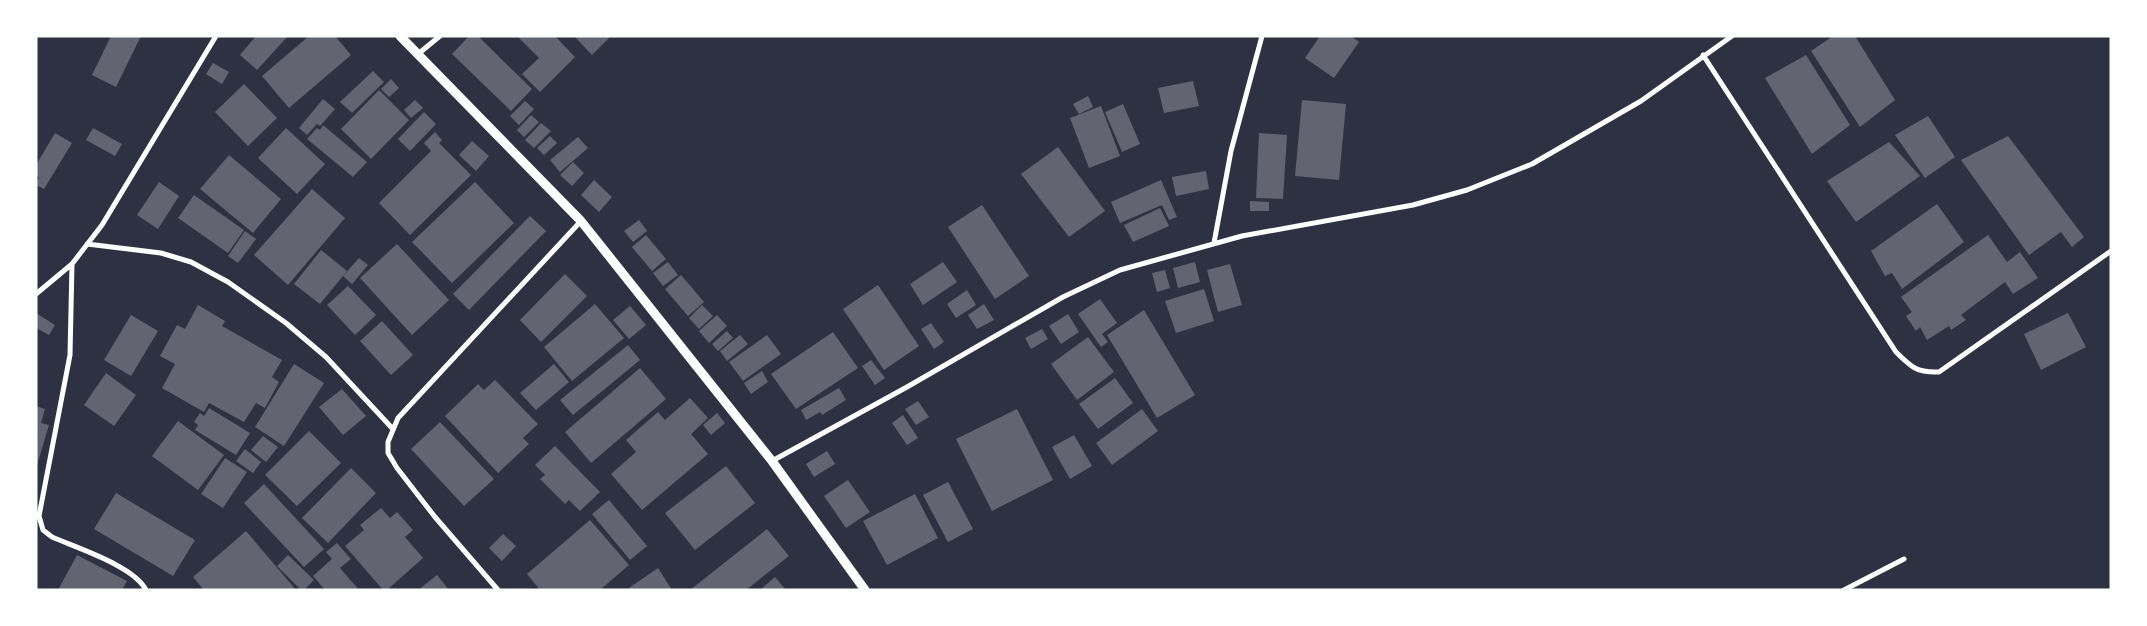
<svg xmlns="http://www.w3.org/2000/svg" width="2147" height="626" font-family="'Exo 2',sans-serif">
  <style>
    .building { fill: #626471 }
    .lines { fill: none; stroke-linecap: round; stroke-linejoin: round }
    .minor { stroke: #fff; stroke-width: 5 }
    .tertiary { stroke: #fff; stroke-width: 9 }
  </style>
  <rect width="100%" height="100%" fill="#2d3142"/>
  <path class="building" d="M111 36H141L116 87 92 75Z
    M256 36H288L257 70 240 55Z
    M309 36H335L351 55 289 108 262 76Z
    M469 36H478L532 89 511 111 452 54Z
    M517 36H555L575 57 540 92 522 74 539 58Z
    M574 36H611L592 55Z
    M1320 36H1351L1359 42 1334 78 1305 58Z
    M1833 36H1855L1895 100 1860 127 1811 51Z
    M1806 55 1850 125 1812 154 1765 78Z
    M213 63 229 72 222 84 206 74Z
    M373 71 384 82 352 113 340 102Z
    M391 79 399 88 389 97 381 89Z
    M1193 81 1199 106 1164 113 1158 88Z
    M244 84 277 118 248 146 215 112Z
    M379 90 409 120 371 159 341 129Z
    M1088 96 1093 107 1079 114 1073 104Z
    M323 99 335 109 320 126 317 124 307 135 299 128Z
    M415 100 423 108 411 118 404 110Z
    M1302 100 1346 104 1339 180 1295 176Z
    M525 101 534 109 519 125 510 116Z
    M1123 104 1140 144 1122 152 1105 112Z
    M1101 106 1120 156 1089 168 1070 118Z
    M424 112 436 124 410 151 398 139Z
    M531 115 539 122 524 137 517 130Z
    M1928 116 1955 157 1925 178 1895 135Z
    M541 123 551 131 534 148 525 140Z
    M323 125 367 162 353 177 307 139 317 128 320 130Z
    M93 128 122 144 115 156 86 140Z
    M286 128 325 164 297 194 258 158Z
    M435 132 442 140 439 143 471 175 410 235 379 203 431 151 424 143Z
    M55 133 72 143 44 189 36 185 39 177 36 176V165Z
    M1259 133 1287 135 1283 199 1256 198Z
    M550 136 557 143 544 155 537 148Z
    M2008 136 2084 237 2072 247 2061 232 2029 255 1961 160Z
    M578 137 588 148 560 172 550 160Z
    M472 141 489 156 476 171 459 155Z
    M1889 142 1920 176 1856 222 1827 181Z
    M1058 147 1105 211 1069 237 1021 174Z
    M229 155 281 199 253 233 200 189Z
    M573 162 584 173 572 186 560 175Z
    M1206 171 1209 189 1176 196 1172 177Z
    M594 180 612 197 599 212 581 195Z
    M1161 180 1177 217 1169 220 1162 205 1120 223 1111 202Z
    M159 182 179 196 158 229 137 215Z
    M475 182 514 223 452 283 412 242Z
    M312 189 345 218 288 285 254 255Z
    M194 195 244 230 228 253 178 218Z
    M1250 201 1269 202V211H1250Z
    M1937 204 1964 242 1902 289 1892 273 1885 276 1871 251Z
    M982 205 1029 276 995 299 948 227Z
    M1160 208 1169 226 1133 242 1124 225Z
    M530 216 546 231 469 310 453 294Z
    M639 220 647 231 633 242 624 231Z
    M245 231 256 239 238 263 228 256Z
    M646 235 666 259 652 271 632 247Z
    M1988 235 2007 262 2020 252 2038 278 2013 294 2005 282 1961 315 1966 320 1951 330 1949 326 1927 340 1920 327 1916 331 1906 316 1912 312 1901 297Z
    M397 244 449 300 412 335 360 278Z
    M321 250 347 271 320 304 294 284Z
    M359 258 368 265 352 284 343 276Z
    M668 262 678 275 663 286 653 273Z
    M943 262 957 282 923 305 910 284Z
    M1195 262 1200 282 1178 288 1173 268Z
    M1230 264 1242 305 1218 312 1207 270Z
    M1165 270 1170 288 1157 292 1152 273Z
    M565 274 587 296 541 342 520 320Z
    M681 275 704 302 688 316 665 289Z
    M878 285 919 346 884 370 843 309Z
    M348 286 376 315 355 335 327 305Z
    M1204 289 1214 321 1176 333 1165 301Z
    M967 290 976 305 956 318 947 304Z
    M1100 299 1117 323 1102 334 1108 342 1101 347 1078 314Z
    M595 304 624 338 572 381 544 347Z
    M984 304 994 320 977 329 968 315Z
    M198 305 225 321 222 326 282 360 272 377 279 382 265 408 256 403 244 422 209 403 204 412 162 388 175 364 160 356 177 325 185 329Z
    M702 305 713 316 699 329 689 318Z
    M630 306 646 325 629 339 613 320Z
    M1144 310 1195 395 1157 418 1107 335Z
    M36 313 55 325 49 335 36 328Z
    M2068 313 2086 347 2041 370 2024 334Z
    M1068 314 1079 332 1061 344 1049 326Z
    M131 315 158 331 131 376 104 360Z
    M717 315 727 326 709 343 699 331Z
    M382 321 413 355 391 375 360 341Z
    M931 323 944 342 934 349 921 329Z
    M1042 329 1048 339 1031 349 1025 338Z
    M727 331 733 338 718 351 712 344Z
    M833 332 858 368 796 409 771 374Z
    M740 335 748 344 727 361 720 351Z
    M767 335 781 354 743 381 729 362Z
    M1088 337 1114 372 1077 400 1051 364Z
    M628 345 640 360 573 415 560 400Z
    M871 360 885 378 875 385 862 366Z
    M294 364 324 383 284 446 255 427Z
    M554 364 569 382 536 410 520 393Z
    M640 368 666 399 591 463 565 432Z
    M762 371 768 382 751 394 744 383Z
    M106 373 136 395 114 426 84 405Z
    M1115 378 1133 403 1098 429 1079 404Z
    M495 380 538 424 523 438 529 444 498 473 445 416 478 384 484 390Z
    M839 388 846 400 822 415 820 412 806 420 801 410Z
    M342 389 366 416 343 435 319 407Z
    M690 398 708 418 691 434 708 454 642 510 611 474 636 452 626 440 658 412 665 420Z
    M918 401 929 417 916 425 905 409Z
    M36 406 45 409 41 423 49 425 37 465Z
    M209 408 250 433 236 455 195 430 198 425 194 422 200 413 204 416Z
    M1017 409 1053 480 992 511 956 439Z
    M1142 409 1158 431 1112 465 1096 443Z
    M717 413 725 423 711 435 703 425Z
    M903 415 918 438 907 445 892 423Z
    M178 421 224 455 198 490 152 456Z
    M440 422 494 479 464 506 411 449Z
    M309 431 341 463 297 506 265 475Z
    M1074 435 1092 466 1070 479 1052 447Z
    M263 436 278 447 266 462 251 450Z
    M555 446 600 492 580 511 569 500 565 504 540 479 545 475 535 465Z
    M245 449 261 462 253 473 236 461Z
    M827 451 835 464 814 477 806 464Z
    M225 458 247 472 223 508 201 494Z
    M726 466 755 503 695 550 665 513Z
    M351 468 376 493 328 543 302 518Z
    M848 480 870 512 846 528 824 496Z
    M948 482 973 529 948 542 923 495Z
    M264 484 324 549 304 567 244 503Z
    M116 493 195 540 173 576 94 529Z
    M915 494 938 538 887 565 863 521Z
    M609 500 647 546 630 560 592 514Z
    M381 508 390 518 397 512 413 530 405 537 423 558 387 590H383L345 546 364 530 360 525Z
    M590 520 629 565 600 590H540L527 574Z
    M767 529 789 556 746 590H690Z
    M246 531 296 590H204L193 577Z
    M503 534 516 546 502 561 489 548Z
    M337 543 351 559 340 568 359 590H325L313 576 332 559 326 552Z
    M77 555 127 581 122 590H58Z
    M288 555 314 580 304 590H301L277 566Z
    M658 568 672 590H626Z
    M437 575 449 590H418Z
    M775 577 786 590H760Z"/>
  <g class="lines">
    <path class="minor" d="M418 54 440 36
      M1703 55 1896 352C1911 367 1917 373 1939 372L2111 251
      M1214 243 1231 151 1262 36
      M87 244 161 253 191 262 228 282 286 323 326 357 392 428
      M72 264 70 355 39 516 43 530 52 537C77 548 134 566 146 590
      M36 294 72 264 102 225 216 36
      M772 461 907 387 1063 297 1120 270 1242 236 1413 205 1467 190 1532 164 1641 101 1732 36
      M498 590 435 517 397 468 388 453V442L398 418 581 221
      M1844 590 1904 559"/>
    <path class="tertiary" d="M400 36 581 221 772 461 865 590"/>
  </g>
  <rect width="2147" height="626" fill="none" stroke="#ffffff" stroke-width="75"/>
</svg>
